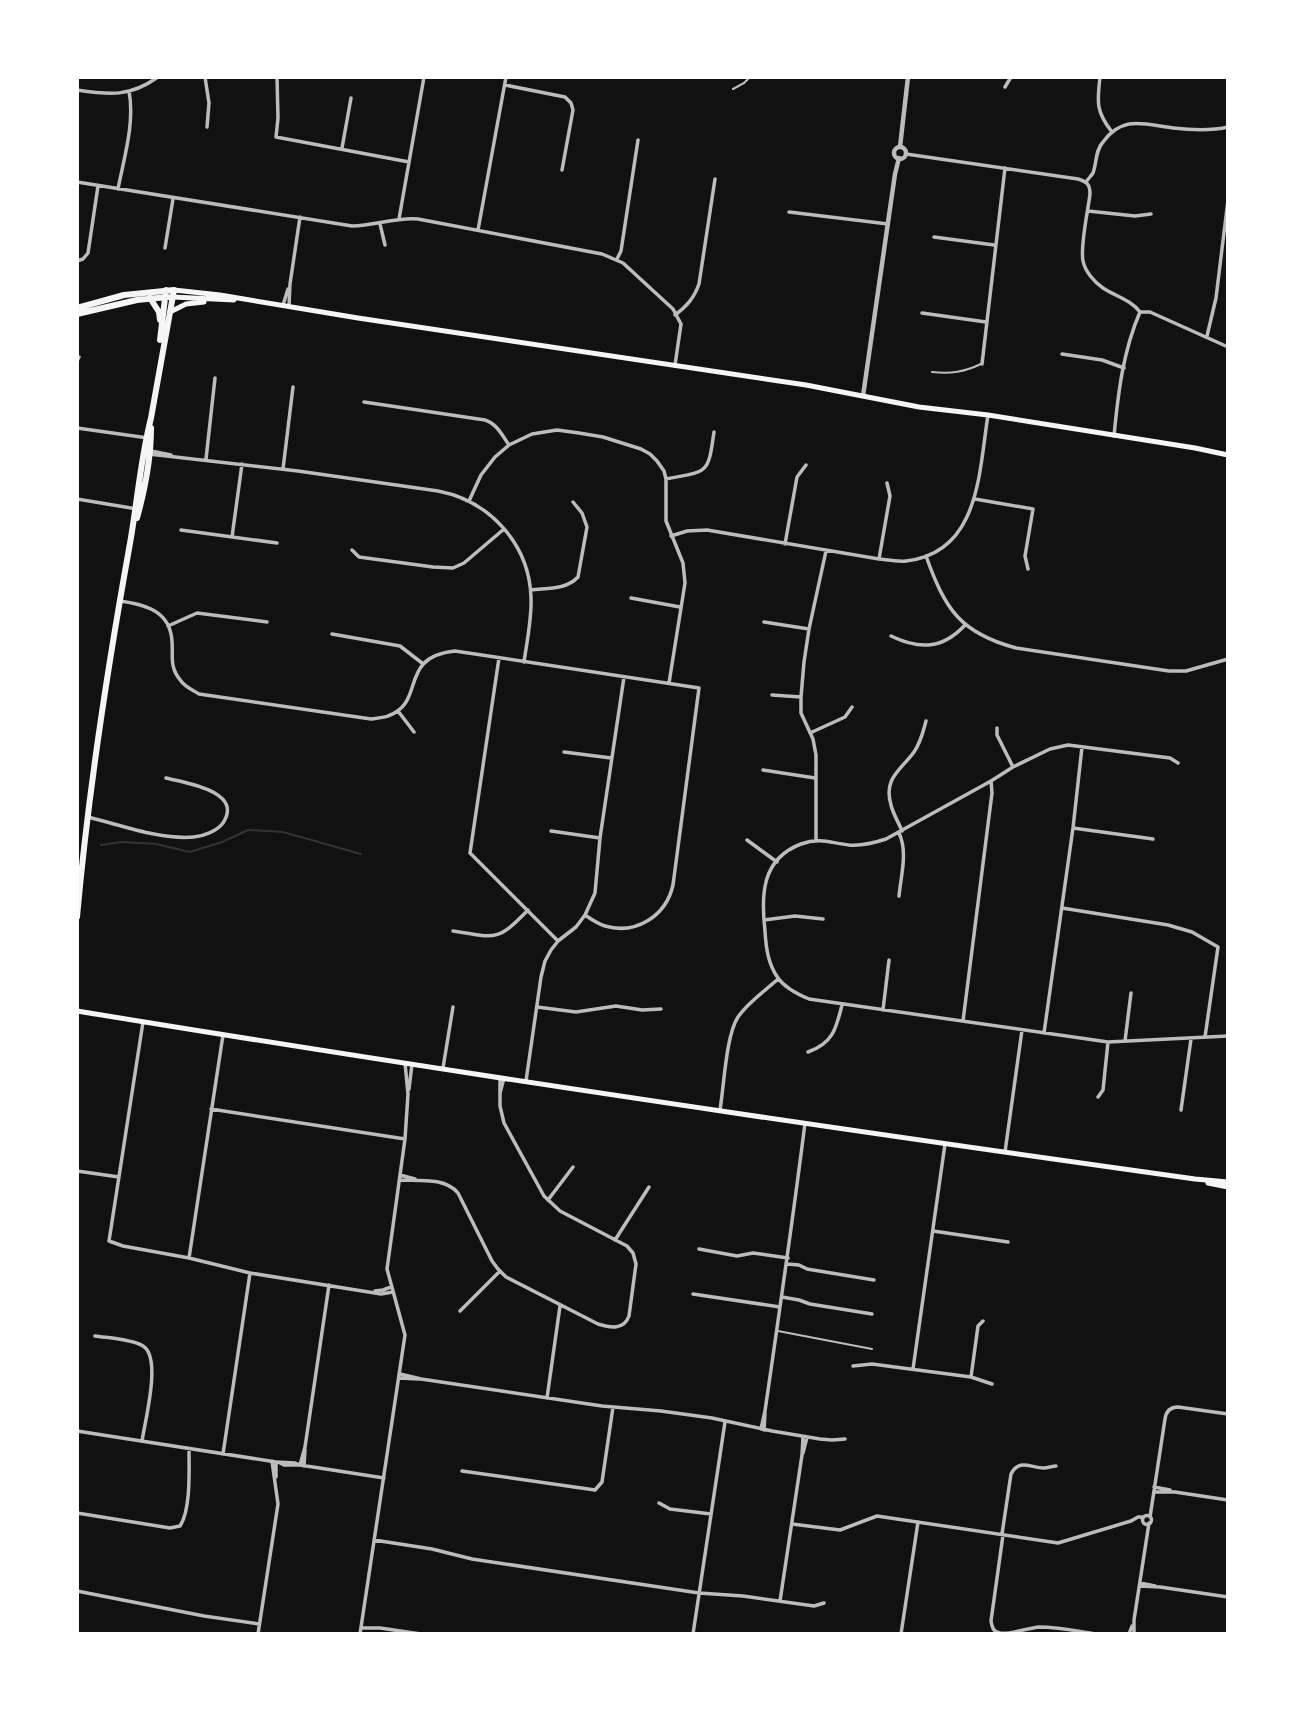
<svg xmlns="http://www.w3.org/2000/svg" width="1305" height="1711" font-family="Rubik,sans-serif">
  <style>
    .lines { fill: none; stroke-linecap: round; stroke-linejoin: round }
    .stream { stroke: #333; stroke-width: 2 }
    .service { stroke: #bcbcbc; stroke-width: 2 }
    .minor { stroke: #bcbcbc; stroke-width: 3.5 }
    .tertiary { stroke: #bcbcbc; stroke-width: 4.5 }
    .secondary { stroke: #f5f5f5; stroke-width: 5 }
    .primary { stroke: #f5f5f5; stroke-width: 6 }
  </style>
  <rect width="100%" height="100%" fill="#111"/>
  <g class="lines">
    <path class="stream" d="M101 845 122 842 156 844 190 852 222 842 248 830 283 832 361 854"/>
    <path class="service" d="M733 89 744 83 750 77
      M932 372C951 374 964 372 981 364
      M778 1331 872 1349"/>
    <path class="minor" d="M205 77 209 103 207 127
      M277 77 278 118 276 137 409 162
      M1100 77C1097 102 1096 112 1112 132
      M505 85 565 97 571 103 573 110 562 170
      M1005 87 1011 77
      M77 90C110 95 130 97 158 77
      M342 148 351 98
      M906 154 1078 179C1087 182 1090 184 1090 194 1088 211 1080 246 1083 261 1085 271 1094 282 1103 288 1115 296 1131 300 1140 312H1150L1228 347
      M77 182 352 226C375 226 395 217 418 219L602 254 623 263 673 309 681 324 675 365
      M1086 182C1088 179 1091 176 1093 173 1097 162 1095 151 1103 142 1123 114 1146 125 1173 128 1191 130 1211 131 1228 127
      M118 189C124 158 135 123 129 91
      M1088 211 1135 216 1151 214
      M789 212 888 224
      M399 219 424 77
      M380 224 385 245
      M478 230 506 77
      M934 237 994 245
      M165 248 173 199
      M617 259 621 251 638 140
      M77 261 83 259 88 253 98 186
      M283 305 288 289
      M289 305 290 284 300 217
      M922 313 986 322
      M675 315C687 306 694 298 699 284L715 179
      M1207 336 1216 298 1228 200
      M1062 354 1102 360 1124 368
      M77 361 79 357
      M982 364 1005 168
      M364 402 485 420C497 424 502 435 509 445
      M77 428 148 438
      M1114 436C1118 394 1123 351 1140 312
      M151 451 171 455
      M149 454 298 471 438 491C490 501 529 544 531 597 532 618 527 641 524 662
      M206 459 215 378
      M283 469 293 387
      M666 479C708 471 708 475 714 432
      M77 499 137 509
      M975 499 1033 509 1025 556 1028 569
      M469 501 481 475 495 457 509 445 532 434 557 430 579 433 603 437 641 449 650 454 657 461 664 471 666 479V521L683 563 685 583 669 683
      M181 530 277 543
      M671 536 687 531 707 530 879 559C888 560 898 562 906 561 980 553 979 471 988 415
      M232 537 242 464
      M785 544 797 477 806 465
      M352 550 359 557 433 567 453 568 464 563 504 529
      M926 556C945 609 960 633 1016 648L1169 671H1186L1228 659
      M879 559 890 496 887 483
      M531 590C547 588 566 590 578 577L587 527 582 513 573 502
      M631 598 680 607
      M120 601C141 604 166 609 171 634 175 652 167 665 181 681 185 687 193 690 199 694L371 719C376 718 383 718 388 716 427 702 397 657 455 651L699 688 673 885C666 916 636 935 605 926 598 924 591 919 585 915
      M764 622 809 629
      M168 626 197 613 267 622
      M332 634 400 646 422 663
      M891 636C920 650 943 649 965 625
      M499 658 470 853 558 941
      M772 695 801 697
      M398 711 414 732
      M997 728V735L1013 767
      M810 733 845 717 852 707
      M564 752 611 758
      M1178 763 1170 758 1068 745 1050 749 1013 767 991 781 886 839C874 843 862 846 849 845 831 843 820 837 801 844 761 859 761 896 765 931 766 948 768 964 778 978 785 988 797 994 809 999L1108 1042 1228 1036
      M763 770 815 778
      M88 817C121 825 160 840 194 837 204 836 217 831 223 823 244 791 185 783 166 778
      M1073 828 1153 839
      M551 831 600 838
      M902 831C899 823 893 814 891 805 883 778 901 770 914 752 921 742 923 732 926 721
      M747 840 777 862
      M816 840V755L813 739 801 713V697L804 662 809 629 826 551
      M899 896C901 875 908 852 899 833
      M1062 908 1168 925 1192 932 1218 947 1205 1037
      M764 920 795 916 823 919
      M453 931C496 938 497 942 528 910
      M537 1007 576 1012 616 1006 642 1010 661 1009
      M883 1010 889 960
      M963 1021 992 793 991 781
      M143 1022 109 1241 123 1246 189 1258 250 1273 381 1294 393 1292
      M1044 1033 1073 828 1082 747
      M1125 1041 1131 993
      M808 1052C833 1043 836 1029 842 1005
      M443 1068 453 1007
      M526 1081 541 977 545 961 551 950 558 941 576 927 585 915 595 893 600 838 624 677
      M409 1089 412 1064
      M500 1093 504 1078
      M1098 1097 1103 1090 1108 1042
      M211 1109 405 1139
      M720 1110C724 1086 726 1035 738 1017 748 1002 765 991 778 979
      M1181 1110 1191 1039
      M1005 1152 1022 1030
      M77 1171 119 1177
      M400 1175 415 1179
      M400 1180C418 1181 445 1177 458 1193L492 1261 498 1269 506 1277 598 1324C611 1328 624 1330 629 1316L636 1264 633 1253 627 1246 560 1211 544 1196 504 1123 500 1106V1079
      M548 1200 573 1167
      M933 1231 1008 1242
      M615 1240 649 1187
      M699 1249 737 1256 753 1253 788 1258
      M189 1258 223 1035
      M787 1264 799 1265 807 1269 874 1280
      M375 1291 383 1290 391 1287
      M693 1294 780 1307
      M782 1297 799 1300 810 1304 872 1314
      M460 1311 500 1271
      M95 1336C108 1338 132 1339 143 1346 162 1357 145 1421 142 1441
      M853 1366 872 1364 971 1377 992 1384
      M913 1369 945 1144
      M400 1374 421 1379 602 1406 661 1411 712 1418 772 1431 820 1439 832 1440 845 1439
      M971 1377 978 1326 983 1321
      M399 1378 419 1379
      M547 1398 560 1306
      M761 1429 765 1411C779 1315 793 1219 805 1123
      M764 1430 765 1413
      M77 1431 276 1462 295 1463 300 1465
      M803 1453 807 1437
      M223 1454 250 1273
      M276 1462V1477
      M278 1462 284 1465H300L384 1478
      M300 1465 305 1447 329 1285
      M304 1466 305 1449
      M462 1471 595 1490 602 1482 613 1407
      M1154 1487 1170 1490
      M1154 1492H1175L1228 1500
      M659 1503 670 1509 711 1514
      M77 1513 170 1528 180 1526C191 1510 189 1469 189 1449
      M1142.5 1520a4.5 4.5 0 1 1 9 0a4.5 4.5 0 1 1-9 0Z
      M1150 1517 1165 1419C1166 1412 1170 1407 1178 1407L1228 1414
      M792 1524 840 1530 877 1516 1058 1543 1131 1521 1138 1517H1144
      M1002 1534 1011 1474C1019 1458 1031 1468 1044 1468 1047 1468 1053 1466 1056 1466
      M1003 1535 991 1621C992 1627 993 1632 1000 1633 1007 1635 1029 1628 1039 1627 1058 1627 1077 1631 1096 1634
      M374 1540 432 1549 472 1559 699 1593 743 1596 814 1606 824 1603
      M1140 1583 1155 1586
      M1140 1586 1160 1587 1228 1597
      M77 1591 204 1616 259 1624
      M780 1601 802 1455 803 1437
      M361 1628H380L421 1634
      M258 1634 278 1504 272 1461
      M360 1634 405 1335 387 1269 405 1139 408 1094 405 1063
      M693 1634 725 1422
      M901 1634 918 1522
      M1129 1634 1132 1626
      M1134 1634V1620L1149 1523"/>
    <path class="tertiary" d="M900 147 908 77
      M894 153a6 6 0 1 1 12 0a6 6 0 1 1-12 0Z
      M863 396 895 174 899 158"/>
    <path class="secondary" d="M174 290 220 295 358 318 806 385 919 407 988 415 1195 448 1228 455
      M173 297 234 300
      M170 312 186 304 204 302
      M77 1011C449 1072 822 1127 1195 1179L1228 1182
      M1208 1183 1228 1187"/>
    <path class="primary" d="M150 298 159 312 160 320
      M77 308 124 295 174 290 151 418C140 461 137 506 129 549 107 671 88 794 77 917
      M77 314 137 300 168 297
      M160 340 166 290
      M137 518C145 489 151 458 151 428"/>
  </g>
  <rect width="1305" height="1711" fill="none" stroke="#ffffff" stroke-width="158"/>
</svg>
